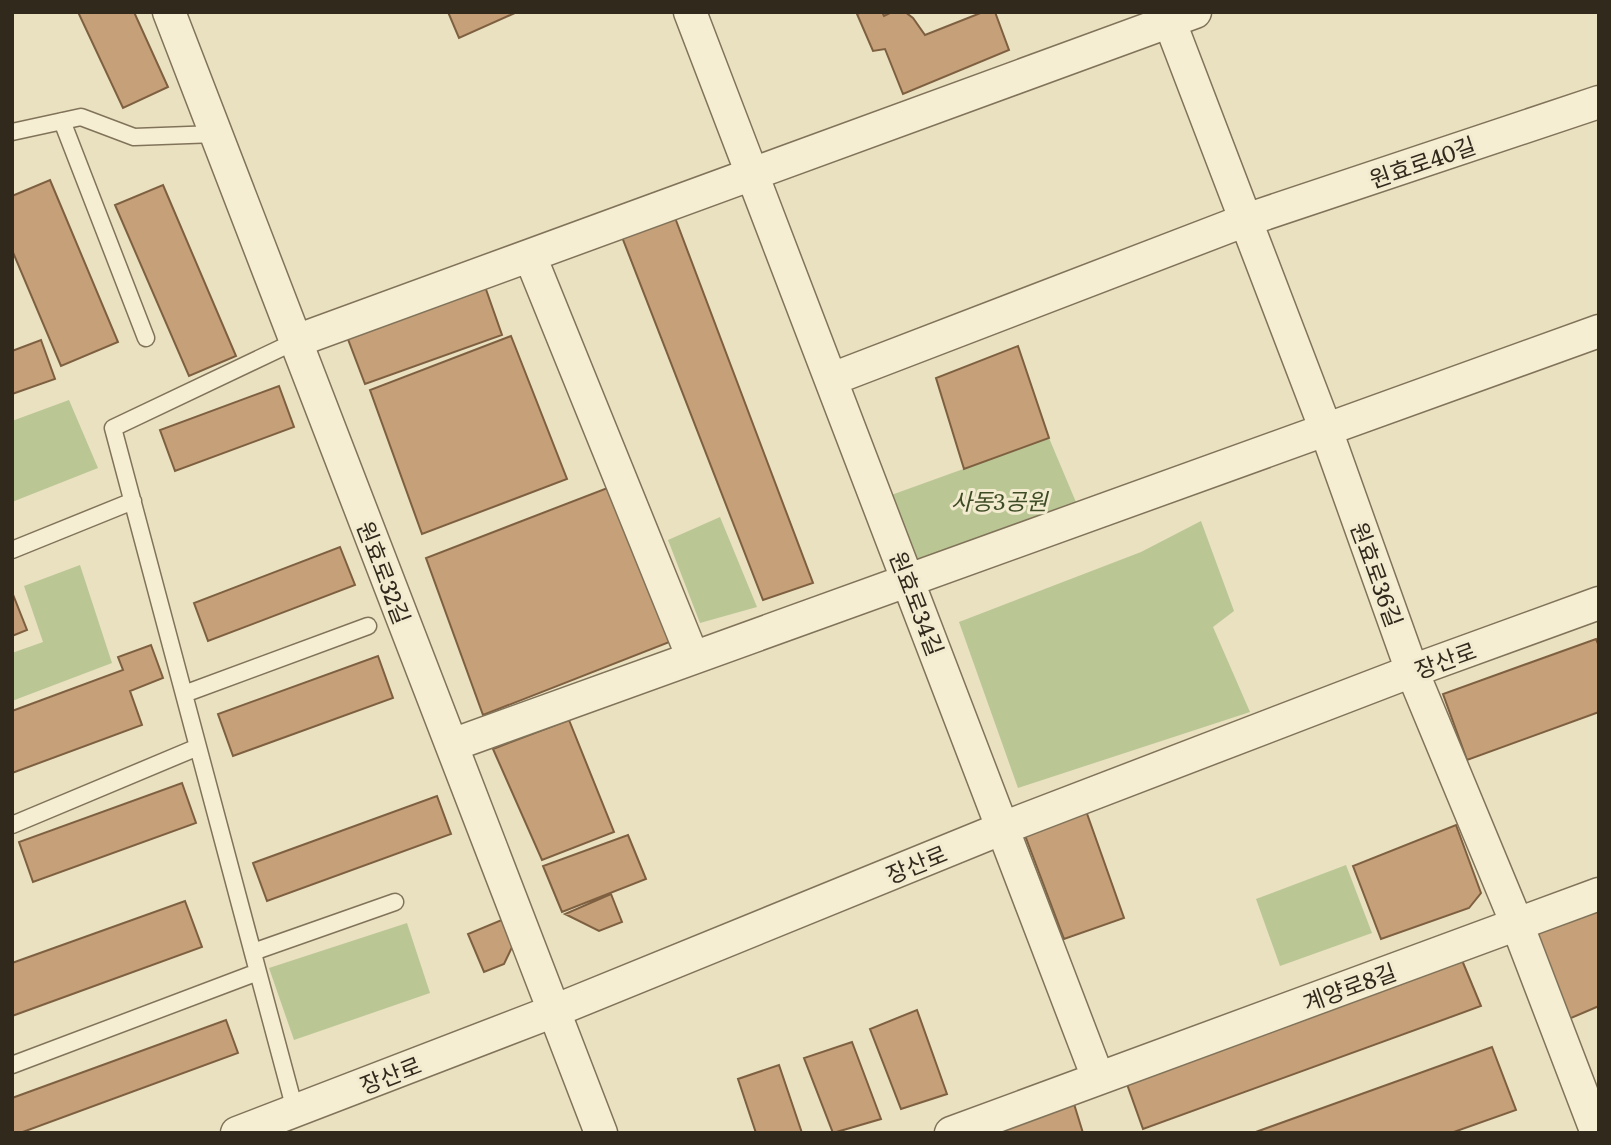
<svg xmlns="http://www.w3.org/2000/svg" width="1611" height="1145" font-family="Literata,'Noto Sans KR',serif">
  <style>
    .green { fill: #bbc695 }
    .building { fill: #c5a079; stroke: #7e6041; stroke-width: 2 }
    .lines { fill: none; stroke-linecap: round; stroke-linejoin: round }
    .service-casing { stroke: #81735a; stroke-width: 19 }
    .minor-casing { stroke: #81735a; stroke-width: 35 }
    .service { stroke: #f5eed2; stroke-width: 16 }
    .minor { stroke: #f5eed2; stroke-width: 32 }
    .labels { text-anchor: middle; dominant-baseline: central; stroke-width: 6; stroke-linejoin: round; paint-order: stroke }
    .street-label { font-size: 23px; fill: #32291d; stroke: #f2ebcf }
    .park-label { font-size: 23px; font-style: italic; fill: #3e4c25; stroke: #f2ebcf }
  </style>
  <rect width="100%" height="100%" fill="#e9e1c0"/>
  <path class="green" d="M69 400 98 468 12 502V421Z
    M1049 438 1081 514 922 570 883 498Z
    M720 517 757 607 700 623 668 540Z
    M1201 521 1234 611 1213 627 1250 712 1018 788 959 622 1141 552Z
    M80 565 112 663 12 701V653L43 642 24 586Z
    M1346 865 1372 933 1280 966 1256 899Z
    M407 923 430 993 294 1040 269 968Z"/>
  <path class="building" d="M78 12H134L168 87 123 108Z
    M448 12H517L459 38Z
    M862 12H882L884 16 892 12H905L913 18 925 35 983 12H995L1009 50 903 94 885 49 873 51 857 14Z
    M50 180 118 342 61 366 12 250V196Z
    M163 185 236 356 189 376 115 205Z
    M674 215 813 583 763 600 622 237Z
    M482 278 502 335 365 384 343 326Z
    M511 336 567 479 422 534 370 390Z
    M41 340 55 379 12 394V351Z
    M1018 346 1049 438 964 469 936 378Z
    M279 386 294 427 175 471 160 430Z
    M610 487 672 641 483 715 426 558Z
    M340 547 355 585 208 641 194 603Z
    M12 592 27 630 12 636Z
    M1596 639 1599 646V712L1467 760 1443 694Z
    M151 645 163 678 130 691 142 725 12 773V711L123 670 118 657Z
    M378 656 393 698 233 756 218 714Z
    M569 720 614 832 542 860 493 749Z
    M182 783 196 823 33 882 19 842Z
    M437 796 451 834 267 901 253 863Z
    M1085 808 1124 918 1064 939 1023 830Z
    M1456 825 1481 893 1469 908 1381 939 1353 866Z
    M628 835 646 879 562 912 543 866Z
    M611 894 622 922 599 931 565 914Z
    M1599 900V1006L1564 1021 1525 927Z
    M185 901 202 947 12 1016V963Z
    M504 919 514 943 504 964 484 972 468 934Z
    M1459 953 1481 1006 1143 1129 1123 1073Z
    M917 1010 947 1094 901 1109 870 1029Z
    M226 1020 238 1053 20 1133H12V1098Z
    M852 1042 881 1119 833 1133 804 1058Z
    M1492 1047 1516 1110 1451 1133H1253Z
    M779 1065 802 1133H756L738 1079Z
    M1070 1091 1083 1133H957Z"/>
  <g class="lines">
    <g class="service-casing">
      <path id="service" d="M62 121 146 338
        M12 132 81 117 134 137 216 134
        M12 550 133 501
        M184 694 368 626
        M12 825 198 747
        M253 952 395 902
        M258 972 295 1110
        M12 1065 258 972 113 428 296 341"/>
    </g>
    <g class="minor-casing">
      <path id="minor" d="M169 12 601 1133
        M690 12 1098 1078
        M1166 12 1326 430 1412 671 1517 924 1597 1133
        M530 256 693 658
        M296 341 1195 12
        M832 379 1246 220 1599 102
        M452 745 1599 331
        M237 1133 554 1011 1003 828 1412 671 1599 603
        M951 1133 1599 894"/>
    </g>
    <use href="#service" class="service"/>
    <use href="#minor" class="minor"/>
  </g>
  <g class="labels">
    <g class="street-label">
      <text transform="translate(1422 161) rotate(-19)">원효로40길</text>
      <text transform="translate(385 572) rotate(69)">원효로32길</text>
      <text transform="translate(1378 574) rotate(70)">원효로36길</text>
      <text transform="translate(918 603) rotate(69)">원효로34길</text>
      <text transform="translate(1445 659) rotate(-20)">장산로</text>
      <text transform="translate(916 863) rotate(-22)">장산로</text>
      <text transform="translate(1349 986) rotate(-20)">계양로8길</text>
      <text transform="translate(390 1074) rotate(-21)">장산로</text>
    </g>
    <g class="park-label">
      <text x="999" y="500">사동3공원</text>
    </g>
  </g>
  <rect width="1611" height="1145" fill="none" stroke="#32291d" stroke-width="28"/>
</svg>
